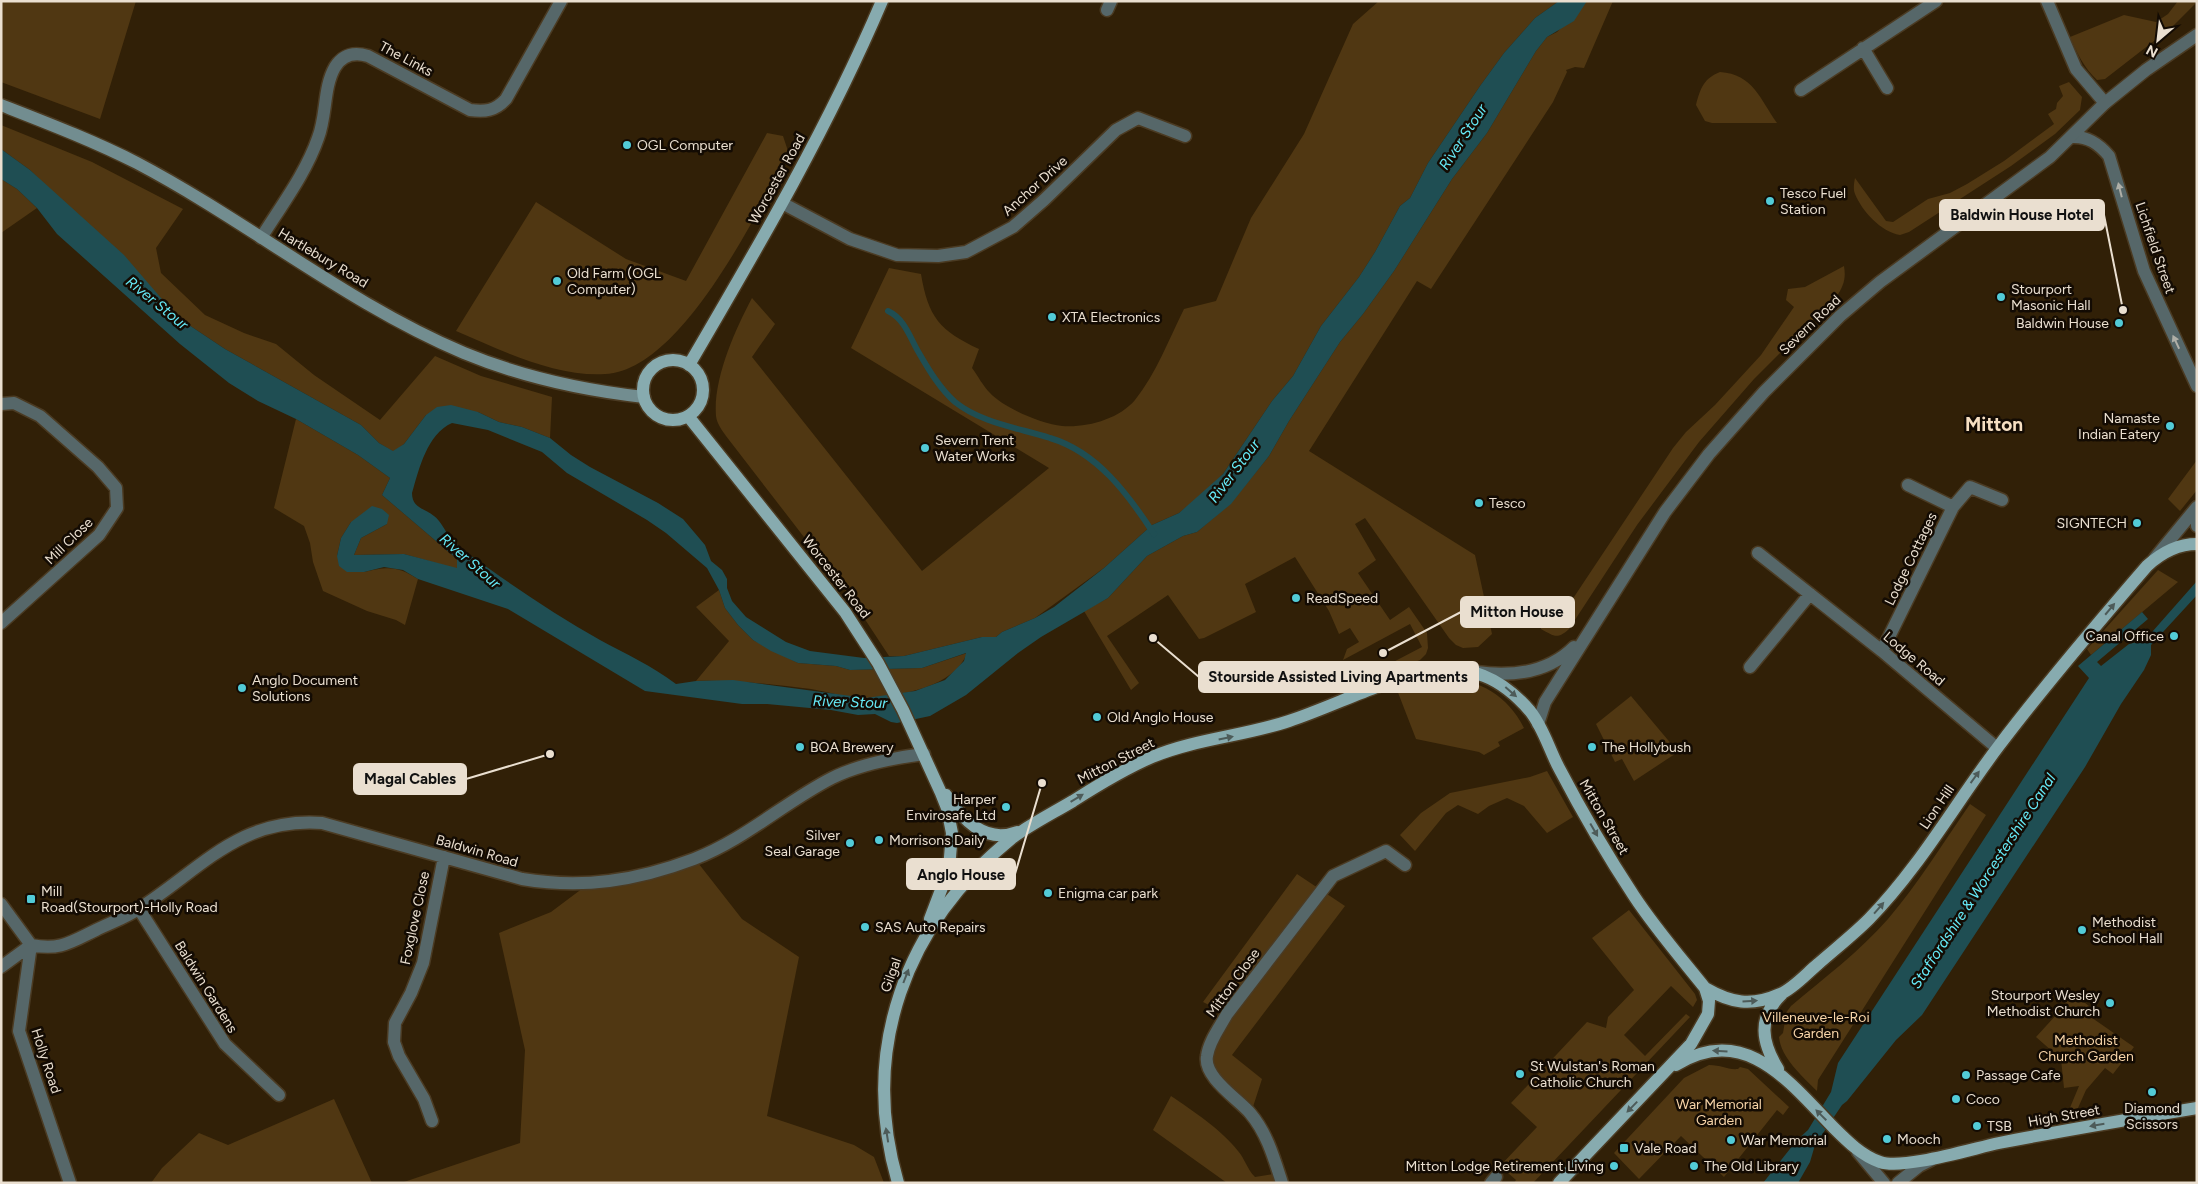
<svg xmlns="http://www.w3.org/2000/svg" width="2198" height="1184" font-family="Figtree,sans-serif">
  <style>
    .green { fill: #503712 }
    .water { fill: #1f4e53; fill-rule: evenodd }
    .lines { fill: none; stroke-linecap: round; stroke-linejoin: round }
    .stream { stroke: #1f4e53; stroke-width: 6 }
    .minor-casing { stroke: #4b3b23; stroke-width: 15 }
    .tertiary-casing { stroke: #4b3b23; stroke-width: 15 }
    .secondary-casing { stroke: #4b3b23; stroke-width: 15 }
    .primary-casing { stroke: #4b3b23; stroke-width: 15 }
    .minor { stroke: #566769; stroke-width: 12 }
    .tertiary { stroke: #566769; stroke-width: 12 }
    .secondary { stroke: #728d90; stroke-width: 12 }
    .primary { stroke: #87abaf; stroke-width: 12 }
    .oneway { fill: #afafa7 }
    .oneway2 { fill: #4d5b59 }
    .poi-dot { fill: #52cbd7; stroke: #130b03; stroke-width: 2 }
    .labels { text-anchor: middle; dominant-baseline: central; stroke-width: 5; stroke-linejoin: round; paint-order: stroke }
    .street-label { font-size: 14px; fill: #eadfd0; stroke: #130b03 }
    .poi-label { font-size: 14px; fill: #eadfd0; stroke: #130b03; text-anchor: start }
    .park-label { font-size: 14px; fill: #f7d4a8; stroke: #130b03 }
    .water-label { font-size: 15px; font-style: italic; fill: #66eaf7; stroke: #130b03 }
    .district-label { font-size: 19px; font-weight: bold; fill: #f6dfc2; stroke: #130b03 }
    .leader { fill: none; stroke: #eadfd0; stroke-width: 2 }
    .callout-dot { fill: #eadfd0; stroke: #130b03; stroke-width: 2 }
    .callout { fill: #eadfd0; stroke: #eadfd0; stroke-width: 2 }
    .callout-label { font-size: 15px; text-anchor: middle; font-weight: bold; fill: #111 }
  </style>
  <rect width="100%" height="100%" fill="#312007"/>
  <path class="green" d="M1 1H136L100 119 1 82Z
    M1379 1H1559L1535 18 1504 53 1480 86 1428 163 1410 198 1400 206 1375 252 1359 277 1321 326 1293 376 1272 401 1223 474 1209 489 1179 513 1152 525 1104 568 1035 618 1002 632 996 637H982L904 656H889L851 598 726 436C722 430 717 424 716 416 713 379 735 330 752 298L775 324 752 357 922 571 1049 468 851 348 889 268 921 274C928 317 940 331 979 349L972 368C978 376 983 386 990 393 1004 408 1042 424 1062 426 1087 428 1119 419 1135 400 1156 374 1169 339 1184 309L1216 301 1251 218 1304 134 1353 24Z
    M1587 1H1613L1584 68 1575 67 1566 70 1567 72 1553 102 1431 289 1417 281 1309 451 1475 555 1492 634 1478 647 1463 648 1456 645 1449 638 1365 518 1355 524 1376 560 1358 573 1390 620 1409 607 1427 633 1428 648 1426 654 1420 660 1359 684 1355 682 1422 647 1410 624 1343 660 1347 649 1359 642 1350 628 1339 634 1329 611 1295 557 1245 584 1256 612 1204 638 1199 639 1168 595 1107 636 1139 683 1131 690 1084 611 1108 598 1147 556 1183 536 1197 532 1231 503 1269 456 1289 421 1340 342 1363 314 1394 271 1452 179 1487 133 1536 51 1547 37 1557 32Z
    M2178 1 2197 2 2172 27 2105 79 2097 80C2084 68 2077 53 2070 37L2124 15 2156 22 2168 14Z
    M1720 72C1753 74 1760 99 1777 123H1712L1705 121 1696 105C1700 89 1704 78 1720 72Z
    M2069 82 2082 97 2080 110 2055 134 2011 166 1909 232 1900 235C1881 232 1862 211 1855 194 1853 189 1854 183 1855 178L1886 221 1893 222 1928 199 1950 193 1967 184 2004 161 2054 124 2048 114 2056 109 2057 103 2063 96 2059 86Z
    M1 125 92 162 183 209 156 248 161 273 205 315 244 333 276 344 314 375 380 420 435 356 481 376 552 397 550 438 522 427 499 422 478 412 426 415 404 444 394 452 379 443 361 425 225 349 186 323 30 170 1 149Z
    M767 133 783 136 789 154C756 214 681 371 605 374 556 377 500 350 456 331L536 202 626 259 686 281Z
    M1 179 17 189 37 208 1 233Z
    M1844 266C1846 278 1844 285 1837 296L1754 379 1699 442 1637 525 1569 629C1557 640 1554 636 1541 629L1537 609 1568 606 1673 448 1686 432 1715 405 1761 355 1794 307 1786 300 1788 289 1805 287Z
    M296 419 358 455 390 478 382 495 457 559V569L404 554 354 555 361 538 387 524 351 522 341 538 337 556 364 572C388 566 398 566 418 579L405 625 396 620 367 611 323 591 313 562 310 543 304 526 274 508Z
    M2197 460V490L2180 511 2168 499Z
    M2158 570 2178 582 2091 655 2087 649Z
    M719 590 725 608 738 625 753 640 798 663 836 666 850 670 922 668 967 653C955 687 900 696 868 698 849 699 829 692 811 689 772 684 735 680 696 681L729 641 696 607Z
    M1438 679C1476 677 1507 694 1524 728L1498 742 1500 746 1484 755 1479 752 1416 739 1397 690 1416 684Z
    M1631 696 1678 752 1634 781 1622 759 1615 762 1596 724Z
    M1547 771 1573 817 1547 833 1524 806 1507 798 1489 806 1478 814 1458 805 1446 813 1415 851 1400 835 1421 813 1450 793 1530 777Z
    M1970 804 1986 815 1818 1080 1817 1091C1802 1076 1781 1058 1779 1037L1783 1033 1785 1021 1782 1018 1791 1006C1824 978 1859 952 1888 919 1918 884 1943 843 1970 804Z
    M695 859 742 919 799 957 767 1116 854 1145 874 1157 884 1183H401L520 1143 525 1050 499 933 551 912 587 885Z
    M1297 874 1345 906 1232 1055 1262 1079 1251 1113 1224 1089 1206 1057 1227 1014 1203 1002Z
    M1629 910 1695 994 1697 1000 1693 1007 1671 986 1624 1035 1645 1056 1686 1014 1690 1017 1533 1183H1514L1516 1180 1500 1166 1537 1127 1511 1103 1587 1022 1606 1028 1608 1017 1634 990 1592 938Z
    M2072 993 2089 1006 2085 1013 2134 1047 2113 1074 2105 1068 2086 1090 2078 1108 2069 1110 2079 1086 2064 1088 2061 1059 2036 1037 2057 1014Z
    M1709 1065C1722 1065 1727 1070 1738 1069L1740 1067 1748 1069 1789 1107 1783 1115 1777 1110 1724 1177 1681 1136 1639 1179 1614 1153 1684 1078Z
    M1171 1096C1193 1111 1222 1130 1238 1151 1245 1159 1247 1169 1255 1177L1279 1173 1282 1183H1227L1153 1130Z
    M334 1099 372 1183H151L162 1168 199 1133 228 1145Z"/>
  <path class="water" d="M1559 1H1587L1574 21 1547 37 1536 51 1487 133 1452 179 1394 271 1363 314 1340 342 1289 421 1269 456 1231 504 1197 532 1183 536 1147 556 1108 598 1041 637 1018 653 966 695 930 716 897 723 891 722 875 714 858 715 831 710 767 704H742L645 691 508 609 418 579 403 570 384 567 364 572H347L339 566 337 556 341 538 351 522 372 506 382 509 389 515 387 524 361 538 354 555 404 554 457 568V559L382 495 390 478 358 455 296 419 258 401 229 383 180 344 57 234 37 208 17 189 1 179V149L30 170 124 255 161 298 186 323 225 349 361 425 379 443 393 451 404 444 426 415 437 407 451 405 478 412 499 422 522 427 550 438 571 455 590 467 658 503 683 519 705 545 711 561 722 570 727 579V588L732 601 746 617 786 642 810 651 864 658 904 656 982 637H996L1002 632 1035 618 1054 607 1104 568 1152 525 1179 513 1223 474 1272 401 1293 376 1321 326 1359 277 1375 252 1400 206 1410 198 1428 163 1480 86 1504 53 1535 18ZM452 423 488 430 542 452 567 473 647 520 666 533 707 568 719 590 725 608 738 625 753 640 771 651 798 663 836 666 850 670 922 668 966 653 964 661 945 680 915 691 866 698 733 680 696 681 676 684C652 666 626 654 600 640 563 619 526 595 491 570 477 560 461 550 450 537 444 530 441 521 434 516 424 508 412 508 412 493 419 469 427 434 452 423Z
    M2197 581V595L2151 645V655L2144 670 2121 704 2085 767 1922 1015 1896 1040 1847 1101 1842 1105 1815 1145 1810 1162 1798 1183H1763L1797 1140 1808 1130 1831 1092 1838 1063 2089 678 2078 666 2142 612 2148 619 2097 662 2101 666 2129 644 2145 640Z"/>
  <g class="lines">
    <path class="stream" d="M888 311C905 319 910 338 919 353 929 370 940 389 955 402 981 423 1019 428 1050 438 1097 452 1128 494 1154 534"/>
    <g class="minor-casing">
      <path id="minor" d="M2047 1 2076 69 2105 103
        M1107 10 1111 1
        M1863 48 1887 88
        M1801 90 1936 1
        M2072 137C2088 136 2099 144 2109 156L2144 271 2197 386
        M782 203 850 239 897 255 938 256 966 252 1013 227 1044 200 1116 130 1138 118 1185 136
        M261 238C281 206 306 173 318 138 327 115 323 88 335 67 343 54 355 52 368 56L470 110C485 112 495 111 506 99L561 1
        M1 404 14 403 40 416 98 467 116 488 117 508 99 535 1 623
        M1908 485 1953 507
        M2197 522V526
        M1758 553 1882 651 1997 748
        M2155 558 2197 507
        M1882 651 1953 507 1970 487 2002 500
        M1750 667 1810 594
        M1 904 31 945
        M139 909 225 1044 279 1095
        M31 945C60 951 71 942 96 930 110 923 127 917 140 908 202 868 240 817 322 823L522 879C583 889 636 881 694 859 744 840 785 802 832 778 860 764 893 758 924 754
        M31 945 19 1031 70 1183
        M1 967 31 945
        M432 1121 424 1099 399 1056 394 1042 395 1023 411 993 423 963 444 857
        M1282 1183C1274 1158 1267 1133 1250 1113 1238 1099 1203 1077 1207 1056 1209 1041 1220 1027 1227 1014L1333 876 1386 851 1405 865
        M1491 1183 1496 1177"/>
    </g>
    <g class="tertiary-casing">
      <path id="tertiary" d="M1476 672C1512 677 1548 673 1574 647
        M1538 724 1545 702 1665 512 1709 454 1764 392 1840 316 1880 282 2050 157 2105 103 2146 70 2197 35
        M1858 1152 1884 1183
        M1898 1183 1919 1166 1931 1160"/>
    </g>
    <g class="secondary-casing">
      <path id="secondary" d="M1 105C47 123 94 141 137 163 249 222 348 304 464 353 522 377 581 390 644 397"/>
    </g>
    <g class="primary-casing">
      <path id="primary" d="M643 390a30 30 0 1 1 60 0a30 30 0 1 1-60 0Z
        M689 365C758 247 828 128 882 1
        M688 416 845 612 878 663 903 710 941 793 947 808 952 833 949 869 930 919
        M946 795C963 820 985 844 1017 832
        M1705 988C1731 1003 1751 1007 1780 994 1793 989 1807 973 1818 964 1835 949 1853 935 1869 919 1919 868 1955 804 1998 747 2045 685 2096 625 2147 566 2161 553 2177 544 2197 544
        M1676 1065C1745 1022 1790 1083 1834 1128 1847 1141 1862 1156 1880 1162 1903 1170 1971 1149 1999 1143 2065 1130 2131 1119 2197 1108
        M1778 1069C1762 1043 1757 1018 1781 995
        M898 1183C859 1050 905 924 1012 838 1031 824 1053 813 1073 801 1098 785 1124 769 1152 757 1195 739 1244 736 1289 721 1319 711 1349 697 1379 686 1414 672 1447 660 1484 676 1502 683 1517 696 1530 711 1543 727 1549 749 1559 768 1582 812 1607 855 1634 896 1655 928 1681 958 1705 988L1709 1001 1708 1014 1691 1044 1559 1183"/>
    </g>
    <use href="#minor" class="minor"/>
    <use href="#tertiary" class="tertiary"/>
    <use href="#secondary" class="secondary"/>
    <use href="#primary" class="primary"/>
  </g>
  <defs><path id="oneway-solid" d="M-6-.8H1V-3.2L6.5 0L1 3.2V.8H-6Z" transform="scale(1.25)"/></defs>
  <g class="oneway">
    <use href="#oneway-solid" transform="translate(2120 190) rotate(-104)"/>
    <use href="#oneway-solid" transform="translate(2176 342) rotate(-115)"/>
  </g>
  <g class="oneway2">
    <use href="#oneway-solid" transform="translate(2110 609) rotate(-50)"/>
    <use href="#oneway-solid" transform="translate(1511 692) rotate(41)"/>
    <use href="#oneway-solid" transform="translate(1226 738) rotate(-12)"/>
    <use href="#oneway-solid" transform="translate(1975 777) rotate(-54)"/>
    <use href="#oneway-solid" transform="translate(1077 798) rotate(-31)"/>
    <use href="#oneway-solid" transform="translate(1594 830) rotate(60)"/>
    <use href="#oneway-solid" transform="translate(1879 908) rotate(-49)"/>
    <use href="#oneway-solid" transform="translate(906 976) rotate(-69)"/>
    <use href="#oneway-solid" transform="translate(1750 1001) rotate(-4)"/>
    <use href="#oneway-solid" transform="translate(1720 1051) rotate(-177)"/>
    <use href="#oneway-solid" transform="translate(1632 1107) rotate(134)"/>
    <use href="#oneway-solid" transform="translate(1821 1115) rotate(-135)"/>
    <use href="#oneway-solid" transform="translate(2097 1125) rotate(170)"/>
    <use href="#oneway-solid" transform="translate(887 1135) rotate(-99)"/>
  </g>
  <g class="poi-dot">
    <circle cx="627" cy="145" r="5"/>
    <circle cx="1770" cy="201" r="5"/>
    <circle cx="557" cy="281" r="5"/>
    <circle cx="2001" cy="297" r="5"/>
    <circle cx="1052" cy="317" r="5"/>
    <circle cx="2119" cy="323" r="5"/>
    <circle cx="2170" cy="426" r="5"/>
    <circle cx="925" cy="448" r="5"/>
    <circle cx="1479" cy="503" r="5"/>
    <circle cx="2137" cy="523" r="5"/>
    <circle cx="1296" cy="598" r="5"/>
    <circle cx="2174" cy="636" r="5"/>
    <circle cx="242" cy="688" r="5"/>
    <circle cx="1097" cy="717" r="5"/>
    <circle cx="800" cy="747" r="5"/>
    <circle cx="1592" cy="747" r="5"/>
    <circle cx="1006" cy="807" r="5"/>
    <circle cx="879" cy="840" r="5"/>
    <circle cx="850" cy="843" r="5"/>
    <circle cx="1048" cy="893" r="5"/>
    <rect x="26" y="894" width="10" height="10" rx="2.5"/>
    <circle cx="865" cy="927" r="5"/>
    <circle cx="2082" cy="930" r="5"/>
    <circle cx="2110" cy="1003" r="5"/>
    <circle cx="1520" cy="1074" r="5"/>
    <circle cx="1966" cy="1075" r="5"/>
    <circle cx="2152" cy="1092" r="5"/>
    <circle cx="1956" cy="1099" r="5"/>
    <circle cx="1977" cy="1126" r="5"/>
    <circle cx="1887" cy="1139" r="5"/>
    <circle cx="1731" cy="1140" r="5"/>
    <rect x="1619" y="1143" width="10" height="10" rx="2.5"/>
    <circle cx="1614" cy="1166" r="5"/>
    <circle cx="1694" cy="1166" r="5"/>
  </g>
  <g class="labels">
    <g class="street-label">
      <text transform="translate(406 59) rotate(28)">The Links</text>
      <text transform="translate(777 179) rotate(-61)">Worcester Road</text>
      <text transform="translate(1035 186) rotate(-42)">Anchor Drive</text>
      <text transform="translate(2155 248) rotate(71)">Lichfield Street</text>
      <text transform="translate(323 258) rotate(31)">Hartlebury Road</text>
      <text transform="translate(1810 325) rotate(-44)">Severn Road</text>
      <text transform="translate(69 541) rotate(-44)">Mill Close</text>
      <text transform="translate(1911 559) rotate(-64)">Lodge Cottages</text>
      <text transform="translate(836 577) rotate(52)">Worcester Road</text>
      <text transform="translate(1914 659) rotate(40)">Lodge Road</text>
      <text transform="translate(1116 761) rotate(-27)">Mitton Street</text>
      <text transform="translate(1937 807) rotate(-56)">Lion Hill</text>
      <text transform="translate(1604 817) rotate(60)">Mitton Street</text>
      <text transform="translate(477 851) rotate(16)">Baldwin Road</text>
      <text transform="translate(415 918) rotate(-78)">Foxglove Close</text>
      <text transform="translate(891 975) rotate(-70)">Gilgal</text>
      <text transform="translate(1233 983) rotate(-54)">Mitton Close</text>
      <text transform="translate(206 987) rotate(58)">Baldwin Gardens</text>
      <text transform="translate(46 1061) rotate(72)">Holly Road</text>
      <text transform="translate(2064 1116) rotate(-10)">High Street</text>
    </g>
    <g class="poi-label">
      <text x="637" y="145">OGL Computer</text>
      <text x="1780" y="193">Tesco Fuel<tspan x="1780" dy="16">Station</tspan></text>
      <text x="567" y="273">Old Farm (OGL<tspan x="567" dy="16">Computer)</tspan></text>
      <text x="2011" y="289">Stourport<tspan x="2011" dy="16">Masonic Hall</tspan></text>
      <text x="1062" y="317">XTA Electronics</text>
      <text x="2109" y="323" text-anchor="end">Baldwin House</text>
      <text x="2160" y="418" text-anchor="end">Namaste<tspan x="2160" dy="16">Indian Eatery</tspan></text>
      <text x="935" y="440">Severn Trent<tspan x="935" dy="16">Water Works</tspan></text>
      <text x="1489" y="503">Tesco</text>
      <text x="2127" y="523" text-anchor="end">SIGNTECH</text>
      <text x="1306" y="598">ReadSpeed</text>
      <text x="2164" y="636" text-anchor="end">Canal Office</text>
      <text x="252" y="680">Anglo Document<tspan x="252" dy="16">Solutions</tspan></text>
      <text x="1107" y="717">Old Anglo House</text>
      <text x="810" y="747">BOA Brewery</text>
      <text x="1602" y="747">The Hollybush</text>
      <text x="996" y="799" text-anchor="end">Harper<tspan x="996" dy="16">Envirosafe Ltd</tspan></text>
      <text x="840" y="835" text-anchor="end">Silver<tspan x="840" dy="16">Seal Garage</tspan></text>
      <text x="889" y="840">Morrisons Daily</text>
      <text x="41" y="891">Mill<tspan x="41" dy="16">Road(Stourport)-Holly Road</tspan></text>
      <text x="1058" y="893">Enigma car park</text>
      <text x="2092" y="922">Methodist<tspan x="2092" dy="16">School Hall</tspan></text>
      <text x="875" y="927">SAS Auto Repairs</text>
      <text x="2100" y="995" text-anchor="end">Stourport Wesley<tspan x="2100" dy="16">Methodist Church</tspan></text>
      <text x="1530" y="1066">St Wulstan's Roman<tspan x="1530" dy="16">Catholic Church</tspan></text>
      <text x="1976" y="1075">Passage Cafe</text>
      <text x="1966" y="1099">Coco</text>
      <text x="2152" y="1108" text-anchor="middle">Diamond<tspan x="2152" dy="16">Scissors</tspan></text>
      <text x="1987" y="1126">TSB</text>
      <text x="1897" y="1139">Mooch</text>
      <text x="1741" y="1140">War Memorial</text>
      <text x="1634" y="1148">Vale Road</text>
      <text x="1604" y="1166" text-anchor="end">Mitton Lodge Retirement Living</text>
      <text x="1704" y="1166">The Old Library</text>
    </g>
    <g class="park-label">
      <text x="1816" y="1017">Villeneuve-le-Roi<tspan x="1816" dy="16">Garden</tspan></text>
      <text x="2086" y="1040">Methodist<tspan x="2086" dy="16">Church Garden</tspan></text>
      <text x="1719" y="1104">War Memorial<tspan x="1719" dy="16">Garden</tspan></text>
    </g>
    <g class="water-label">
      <text transform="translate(1463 137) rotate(-57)">River Stour</text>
      <text transform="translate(157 303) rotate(39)">River Stour</text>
      <text transform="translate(1234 471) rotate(-53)">River Stour</text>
      <text transform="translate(470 561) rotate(41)">River Stour</text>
      <text transform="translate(850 702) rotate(2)">River Stour</text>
      <text transform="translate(1983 881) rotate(-57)">Staffordshire &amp; Worcestershire Canal</text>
    </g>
    <g class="district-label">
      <text x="1994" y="424">Mitton</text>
    </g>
  </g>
  <path class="leader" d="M2123 310L2104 215M1383 653L1461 612M1153 638L1199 677M550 754L466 779M1042 783L1015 874"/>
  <g class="callout-dot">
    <circle cx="2123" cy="310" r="5"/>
    <circle cx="1383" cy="653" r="5"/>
    <circle cx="1153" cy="638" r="5"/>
    <circle cx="550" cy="754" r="5"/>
    <circle cx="1042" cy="783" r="5"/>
  </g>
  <g class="callout">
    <rect x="1940" y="200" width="164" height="30" rx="5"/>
    <rect x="1461" y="597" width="113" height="30" rx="5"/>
    <rect x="1199" y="662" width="279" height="30" rx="5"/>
    <rect x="354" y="764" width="112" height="30" rx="5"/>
    <rect x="907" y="859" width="108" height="30" rx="5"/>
  </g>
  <g class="callout-label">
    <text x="2022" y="220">Baldwin House Hotel</text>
    <text x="1517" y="617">Mitton House</text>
    <text x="1338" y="682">Stourside Assisted Living Apartments</text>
    <text x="410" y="784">Magal Cables</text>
    <text x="961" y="880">Anglo House</text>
  </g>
  <rect width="2198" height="1184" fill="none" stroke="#eadfd0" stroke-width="5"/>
  <g transform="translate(2158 40) rotate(208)" stroke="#130b03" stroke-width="4" paint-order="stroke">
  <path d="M0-4L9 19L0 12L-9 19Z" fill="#eadfd0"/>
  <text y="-8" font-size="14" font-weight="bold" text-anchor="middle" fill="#eadfd0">N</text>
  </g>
</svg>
